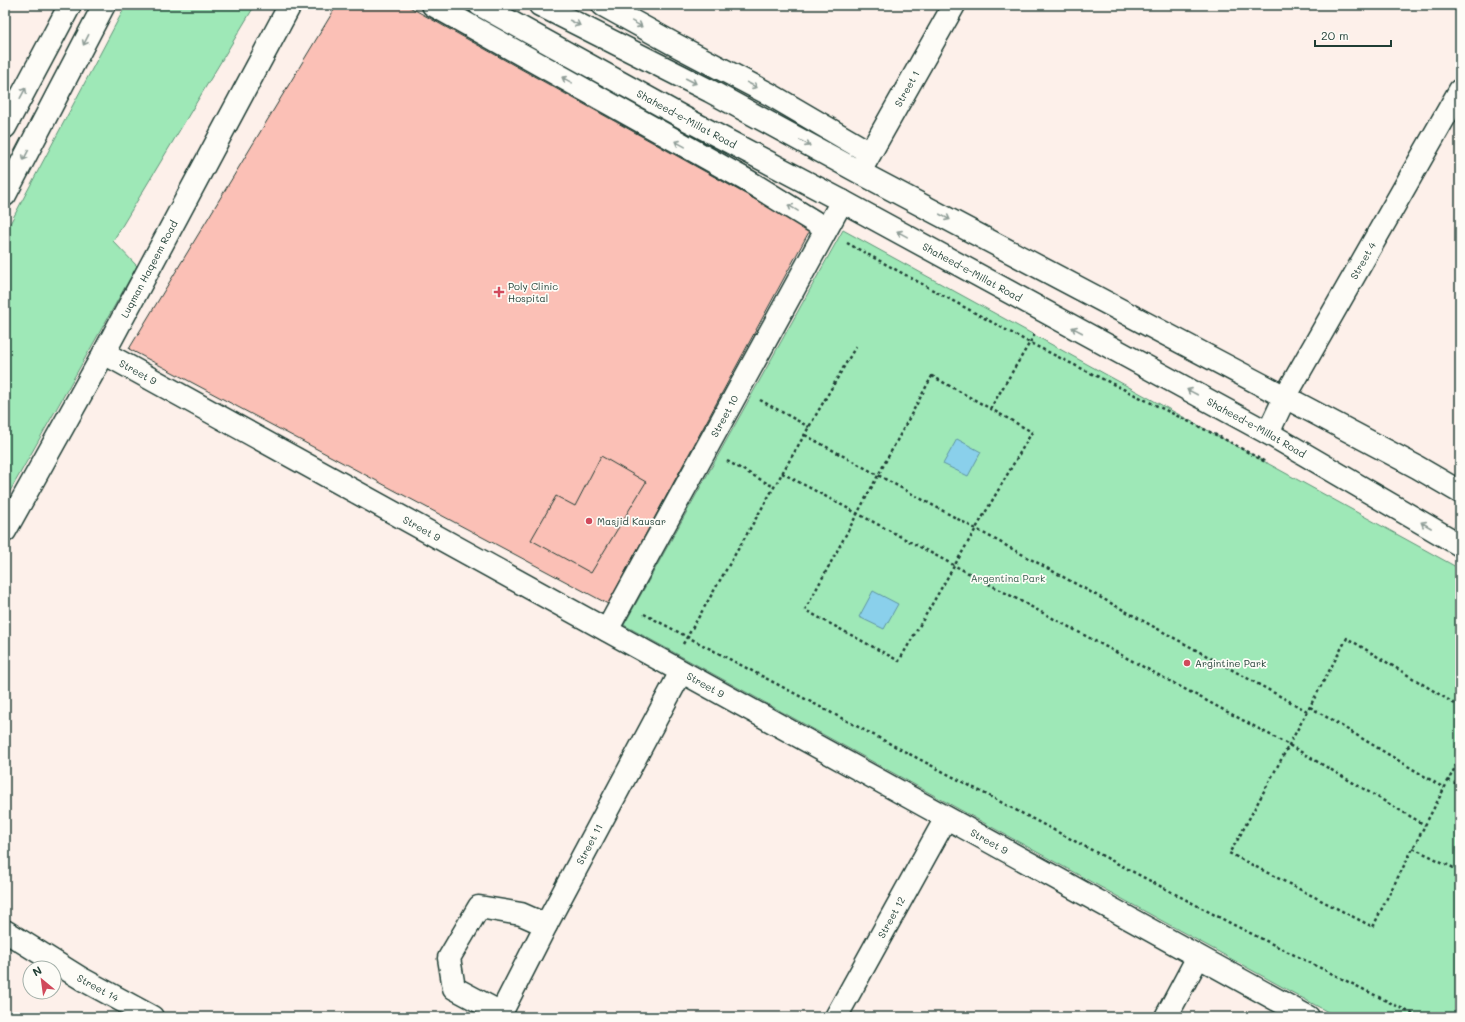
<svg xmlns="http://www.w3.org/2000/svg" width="1465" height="1022" font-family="Mali,sans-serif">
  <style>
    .green { fill: #9ee8b7; stroke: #5e9276 }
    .water { fill: #8ad0eb; stroke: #5f95a2 }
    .building { fill: #fbc0b6; stroke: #1f3d34 }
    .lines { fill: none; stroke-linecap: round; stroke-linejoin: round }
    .minor-casing { stroke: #1f3d34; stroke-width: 25 }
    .major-casing { stroke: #1f3d34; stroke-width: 25 }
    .path { stroke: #1f3d34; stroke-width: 2.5; stroke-dasharray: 3 3; stroke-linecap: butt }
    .minor { stroke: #fdfcf7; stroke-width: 22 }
    .major { stroke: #fdfcf7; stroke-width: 22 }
    .oneway { stroke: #8e9c96 }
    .poi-dot { fill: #d1495b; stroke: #fdfcf7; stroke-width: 1.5 }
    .labels { text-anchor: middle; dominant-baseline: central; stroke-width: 3.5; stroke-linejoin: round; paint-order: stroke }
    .street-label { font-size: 10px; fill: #1f3d34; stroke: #fdfcf7 }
    .poi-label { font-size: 10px; fill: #1f3d34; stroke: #fdfcf7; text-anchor: start }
    .park-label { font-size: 10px; fill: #385f4e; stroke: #fdfcf7 }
  </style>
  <rect width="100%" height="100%" fill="#fdf0ea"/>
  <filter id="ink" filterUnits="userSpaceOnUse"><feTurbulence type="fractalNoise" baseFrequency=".025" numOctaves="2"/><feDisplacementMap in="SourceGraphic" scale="8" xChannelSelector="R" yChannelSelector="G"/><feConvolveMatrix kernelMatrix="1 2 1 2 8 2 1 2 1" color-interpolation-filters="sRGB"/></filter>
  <g filter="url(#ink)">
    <path class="green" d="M126 5H255L113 241 137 266 5 500V233Z
      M843 230 1460 569V1017H1337L624 625Z"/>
    <path class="water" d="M957 439 981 452 968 476 943 464Z
      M873 591 898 604 884 629 859 617Z"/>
    <path class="building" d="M337 5H406L810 230 608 604 129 349Z
      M601 456 646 482 591 573 531 540 556 496 575 506Z"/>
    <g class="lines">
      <g class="minor-casing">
        <g id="minor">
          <path d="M433 5 748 181 826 229"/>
          <path d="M603 5 672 43 771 95 870 153"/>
          <path id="s1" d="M863 166 954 5"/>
          <path id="s2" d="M104 353 1308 1017"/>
          <path id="s3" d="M1268 433 1285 397 1460 90"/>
          <path id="s4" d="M5 531 104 353 290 5"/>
          <path id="s5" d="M607 630 842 201"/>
          <path id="s6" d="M5 931 82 979 152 1017"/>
          <path d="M501 1013 454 988 449 958 479 907 521 914 546 925"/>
          <path id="s7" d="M499 1017 546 925 681 672"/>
          <path id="s8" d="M836 1017 946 818"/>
          <path d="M1166 1017 1198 957"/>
        </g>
      </g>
      <g class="major-casing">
        <g id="major">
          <path id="s9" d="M480 5 686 119 842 201 1268 433 1460 545"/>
          <path d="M540 5 710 91 859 172 1285 397 1417 467 1460 492"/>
          <path d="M5 127 70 5"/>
          <path d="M5 195 104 5"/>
        </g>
      </g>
      <path class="path" d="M847 243 1030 343 1228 441 1267 463
        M932 376 1032 432 899 661 805 610Z
        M760 400 809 427
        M990 409 1035 334
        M805 435 1307 711
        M727 461 774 487
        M782 473 1289 745 1425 825
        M644 614 1232 924 1419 1017
        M683 644 856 346
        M1310 707 1444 788
        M1460 707 1347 638 1237 841 1229 853 1373 927 1384 904 1460 758
        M1448 780 1460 785
        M1413 848 1460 871"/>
      <use href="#minor" class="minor"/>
      <use href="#major" class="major"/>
    </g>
    <defs><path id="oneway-shaft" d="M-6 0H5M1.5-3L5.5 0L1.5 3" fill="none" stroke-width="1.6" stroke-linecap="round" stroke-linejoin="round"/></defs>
    <g class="oneway">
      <use href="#oneway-shaft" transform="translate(575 23) rotate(27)"/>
      <use href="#oneway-shaft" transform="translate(637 24) rotate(29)"/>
      <use href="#oneway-shaft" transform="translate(86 40) rotate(117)"/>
      <use href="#oneway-shaft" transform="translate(567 80) rotate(-151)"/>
      <use href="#oneway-shaft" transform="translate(691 81) rotate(27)"/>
      <use href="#oneway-shaft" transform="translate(752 85) rotate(27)"/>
      <use href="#oneway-shaft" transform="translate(23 93) rotate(-62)"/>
      <use href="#oneway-shaft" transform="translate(805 143) rotate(29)"/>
      <use href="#oneway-shaft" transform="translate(680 144) rotate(-151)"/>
      <use href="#oneway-shaft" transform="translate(26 155) rotate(117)"/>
      <use href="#oneway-shaft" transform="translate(793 208) rotate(-149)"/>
      <use href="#oneway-shaft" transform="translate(945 217) rotate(28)"/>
      <use href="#oneway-shaft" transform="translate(902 234) rotate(-151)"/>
      <use href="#oneway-shaft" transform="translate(1077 330) rotate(-152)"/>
      <use href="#oneway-shaft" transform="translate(1192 392) rotate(-152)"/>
      <use href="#oneway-shaft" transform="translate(1426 525) rotate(-150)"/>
    </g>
  </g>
  <g class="poi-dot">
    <path d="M497 286h4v4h4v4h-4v4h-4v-4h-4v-4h4z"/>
    <circle cx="589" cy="521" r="4"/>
    <circle cx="1187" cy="663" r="4"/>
  </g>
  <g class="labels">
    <g class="street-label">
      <text stroke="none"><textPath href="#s1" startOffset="89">Street 1</textPath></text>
      <text stroke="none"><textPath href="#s9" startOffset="236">Shaheed-e-Millat Road</textPath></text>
      <text stroke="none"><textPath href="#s3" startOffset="197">Street 4</textPath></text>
      <text stroke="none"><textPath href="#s4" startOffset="299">Luqman Haqeem Road</textPath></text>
      <text stroke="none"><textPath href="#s9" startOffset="560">Shaheed-e-Millat Road</textPath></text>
      <text stroke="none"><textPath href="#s2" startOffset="39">Street 9</textPath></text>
      <text stroke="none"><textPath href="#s5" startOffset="244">Street 10</textPath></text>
      <text stroke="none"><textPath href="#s9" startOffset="884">Shaheed-e-Millat Road</textPath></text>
      <text stroke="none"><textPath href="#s2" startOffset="363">Street 9</textPath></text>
      <text stroke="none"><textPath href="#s2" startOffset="687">Street 9</textPath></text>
      <text stroke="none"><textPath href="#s2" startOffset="1011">Street 9</textPath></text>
      <text stroke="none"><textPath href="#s7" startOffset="195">Street 11</textPath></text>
      <text stroke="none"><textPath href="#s8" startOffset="114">Street 12</textPath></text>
      <text stroke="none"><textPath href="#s6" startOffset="109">Street 14</textPath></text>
    </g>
    <g class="poi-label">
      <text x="508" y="286">Poly Clinic<tspan x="508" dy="12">Hospital</tspan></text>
      <text x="597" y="521">Masjid Kausar</text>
      <text x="1195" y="663">Argintine Park</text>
    </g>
    <g class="park-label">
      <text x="1008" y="578">Argentina Park</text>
    </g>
  </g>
  <rect width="1465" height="1022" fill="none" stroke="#fdfcf7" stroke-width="20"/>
  <rect x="10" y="10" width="1445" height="1002" fill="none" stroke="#1f3d34" stroke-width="1.5" filter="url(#ink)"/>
  <g transform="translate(42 980) rotate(331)"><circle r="19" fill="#fdfcf7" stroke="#a4b0a9"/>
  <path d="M0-3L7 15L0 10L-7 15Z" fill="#d1495b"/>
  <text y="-6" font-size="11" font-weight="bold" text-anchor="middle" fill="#1f3d34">N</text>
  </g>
  <path d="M1315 40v6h76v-6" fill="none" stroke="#1f3d34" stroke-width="2"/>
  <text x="1321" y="40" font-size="12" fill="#1f3d34" stroke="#fdfcf7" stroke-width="3" paint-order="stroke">20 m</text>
</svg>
